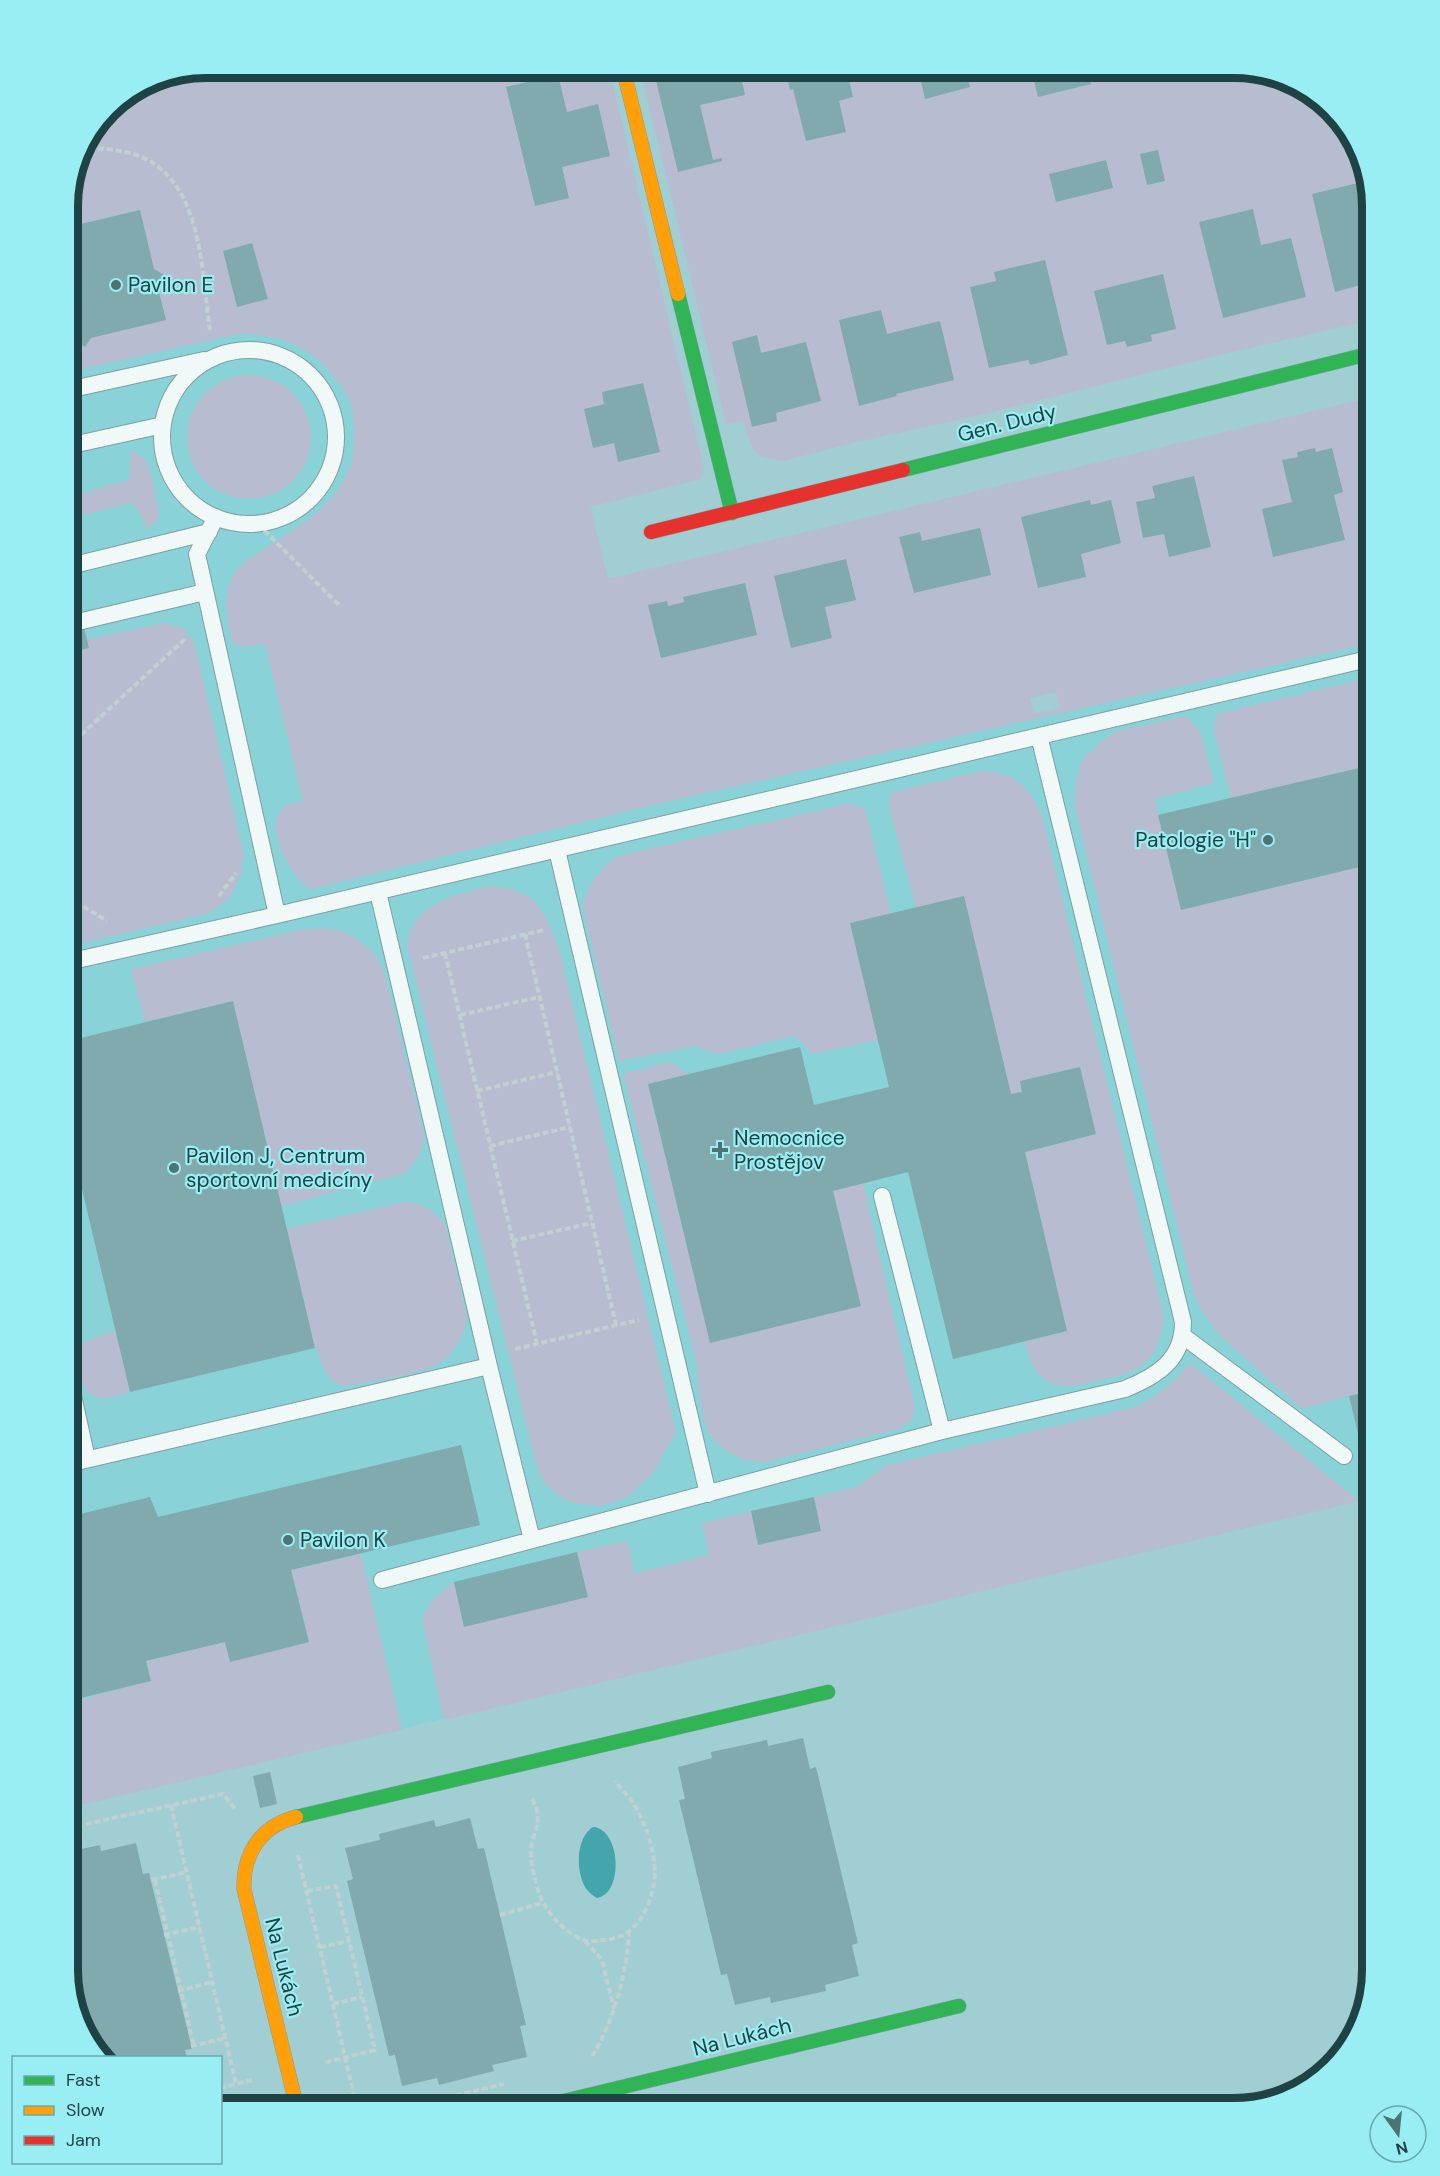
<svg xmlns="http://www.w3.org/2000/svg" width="1440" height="2176" font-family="'DM Sans',sans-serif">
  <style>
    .built { fill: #88d2d8 }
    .green { fill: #b8bcd1; fill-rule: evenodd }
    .water { fill: #44a5ac }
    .building { fill: #80aaad }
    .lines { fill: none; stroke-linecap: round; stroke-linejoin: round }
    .lane-casing { stroke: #7ca1a4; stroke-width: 18 }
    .fast-casing { stroke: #7ca1a4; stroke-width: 15 }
    .slow-casing { stroke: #7ca1a4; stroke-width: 15 }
    .jam-casing { stroke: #7ca1a4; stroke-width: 15 }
    .path { stroke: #c1d0d0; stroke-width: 4; stroke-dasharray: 6 3; stroke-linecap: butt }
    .lane { stroke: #f1f8f8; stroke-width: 16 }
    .fast { stroke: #30b455; stroke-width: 14 }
    .slow { stroke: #ff9f0a; stroke-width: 14 }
    .jam { stroke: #e5322d; stroke-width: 14 }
    .poi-dot { fill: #4c7376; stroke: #99eef3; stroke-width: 2 }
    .labels { text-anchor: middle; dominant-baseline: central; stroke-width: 4.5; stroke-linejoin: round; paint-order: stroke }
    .poi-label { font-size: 21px; fill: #1f4244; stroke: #99eef3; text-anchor: start }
    .street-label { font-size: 21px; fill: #1f4244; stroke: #99eef3 }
    .rim { fill: none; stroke: #1f4244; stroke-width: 8 }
  </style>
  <rect width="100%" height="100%" fill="#a0ced2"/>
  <path class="built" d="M206 68H485L661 803 1372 635V1498L68 1808V198L78 153 108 108Z"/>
  <path class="green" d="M206 68H609L704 469 701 479 590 507 608 579 1372 397V643L661 803 311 889C292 879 264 829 281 810 286 804 295 803 303 801L265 644 241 647 232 642C228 622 222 599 231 580 237 565 251 557 264 549 307 520 353 498 354 439 355 421 353 402 342 387 315 348 289 337 243 333L68 372V343L76 341 85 347 91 338 166 319 159 292 168 278 154 269 140 210 68 227V198L78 153 108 108 154 78ZM1056 692 1060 708 1034 714 1030 698Z
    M640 68H1242L1303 86 1354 137 1372 206V320L1215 356 977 416 856 442 783 461 761 457 753 449 743 421 726 424Z
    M187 437a62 62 0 1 1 124 0a62 62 0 1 1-124 0Z
    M131 450 143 457 149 466 159 513 157 520 148 529 133 502 70 519 84 545 68 549V497L129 480Z
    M163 623 183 628 194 641 243 851C243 880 233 902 206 914L68 946V653L88 648 86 640Z
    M1372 677V765L1231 798 1214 731 1216 714Z
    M1186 716 1200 732 1214 783 1155 799 1181 910 1372 864V1389L1302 1409 1217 1333 1195 1299 1075 808 1076 783 1082 760 1098 744 1117 731Z
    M982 771C1017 773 1030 787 1043 819L1164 1317C1161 1336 1157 1354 1141 1366 1130 1375 1084 1384 1070 1386 1064 1386 1052 1384 1047 1381 1032 1371 1030 1358 1025 1342L1067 1331 1025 1152 1096 1134 1080 1067 1020 1081 1022 1092 1011 1094 916 908 888 803 892 792Z
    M851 803 865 808 891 914 850 924 878 1040 813 1054 795 1036 717 1054 695 1046 619 1061 583 908C588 881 597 873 617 856Z
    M492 886C538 891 544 910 559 949L676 1432 654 1472 628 1497 601 1506 573 1503 556 1494 543 1481 536 1464 407 946C408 940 409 933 412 928 423 901 467 891 492 886Z
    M305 929C313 929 321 928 329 929 352 931 376 950 384 971L424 1135C422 1152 416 1164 403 1174L281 1206 232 1001 145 1022 131 969Z
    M68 986 76 1018 68 1020Z
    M670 1062 688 1074 648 1084 710 1342 861 1306 833 1191 863 1183 915 1408 912 1419 898 1429 765 1462C745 1464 715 1449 707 1429 699 1409 698 1386 697 1365L623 1074Z
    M404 1202C422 1203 434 1210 445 1224L467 1317C465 1334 455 1352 441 1362 425 1374 367 1382 345 1386 326 1383 322 1364 317 1348H315L287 1229Z
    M115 1331 130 1392C122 1394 109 1399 101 1398 80 1395 78 1370 75 1354 85 1339 98 1336 115 1331Z
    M1190 1363 1359 1501 444 1720 422 1618 433 1599 454 1582 464 1627 577 1552 627 1541 635 1573 709 1555 702 1523 751 1511 758 1545 821 1531 814 1497 856 1487 887 1465 1132 1408C1157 1397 1173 1383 1190 1363Z
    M361 1554 402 1730 68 1808V1703L151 1681 146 1661 225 1642 230 1661 309 1641 291 1570Z"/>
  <path class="water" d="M593 1827C621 1829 624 1894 597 1898 592 1895 586 1890 584 1885 576 1868 576 1838 593 1827Z"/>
  <path class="building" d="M653 68H739L745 95 700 105 713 160 722 158V161L678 172Z
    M788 68H846L853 97 839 101 846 132 806 141 793 89 790 90 786 72 789 71Z
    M918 68H966L970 87 925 99Z
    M1031 68H1087L1091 84 1038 97Z
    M558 75 567 112 598 104 610 156 562 167 569 198 535 206 506 87Z
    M1158 150 1165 181 1147 185 1140 154Z
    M1106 160 1113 188 1056 202 1049 174Z
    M1366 181 1372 206V282L1335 292 1312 194Z
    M1253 209 1261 245 1291 238 1306 297 1223 318 1199 222Z
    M140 210 154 269 168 277 159 292 166 320 91 338 85 347 76 341 68 343V227Z
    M252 243 268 299 237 307 223 251Z
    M1045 260 1068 355 1030 365 1028 360 989 368 970 287 996 281 994 272Z
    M1163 274 1176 329 1151 335 1152 341 1127 347 1125 341 1107 345 1094 291Z
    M881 310 887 334 940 321 954 380 896 394 897 396 859 406 839 320Z
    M757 335 761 353 806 342 821 401 776 413 777 421 752 427 732 342Z
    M643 383 660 452 618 462 614 443 593 448 584 409 604 404 602 392Z
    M1315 448 1316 452 1332 448 1343 492 1334 495 1345 540 1273 557 1262 509 1292 502 1282 460 1298 457 1297 452Z
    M1194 476 1211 547 1169 557 1164 534 1143 538 1136 502 1155 498 1152 486Z
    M1090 500 1091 505 1111 500 1121 543 1081 554 1086 577 1038 588 1021 517Z
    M980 528 991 575 914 593 899 537 920 532 922 541Z
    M846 559 856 600 825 607 832 638 791 648 774 576Z
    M68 564 89 648 68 653Z
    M745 583 757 635 661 658 648 605 667 601 668 606 684 602 683 597Z
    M1372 765V864L1181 910 1158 815Z
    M964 896 1011 1094 1022 1092 1020 1081 1080 1067 1096 1134 1025 1152 1067 1331 953 1359 908 1172 833 1191 861 1306 710 1343 648 1084 800 1047 814 1105 889 1087 850 923Z
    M233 1001 315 1348 130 1392 68 1130V1041Z
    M1372 1391V1491L1349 1396Z
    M461 1445 480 1525 291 1570 309 1642 230 1662 225 1642 183 1652 146 1661 151 1681 68 1701V1517L150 1497 158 1517Z
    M814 1497 821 1531 758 1545 751 1511Z
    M577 1552 588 1597 464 1627 454 1582Z
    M803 1738 810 1769 816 1767 858 1943 852 1945 859 1976 825 1985 826 1991 771 2003 770 1997 735 2005 727 1974 721 1975 679 1800 685 1799 678 1767 712 1758 711 1752 767 1740 768 1746Z
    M270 1772 277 1804 260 1808 253 1776Z
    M470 1818 478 1849 484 1848 526 2025 520 2026 527 2057 492 2065 494 2071 439 2085 437 2078 402 2086 395 2055 389 2056 347 1881 353 1879 345 1848 380 1840 379 1834 434 1820 436 1827Z
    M136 1843 143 1874 149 1873 178 1991 192 2049 185 2050 187 2058H104L86 2039 68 1970V1852L100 1845 101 1851Z"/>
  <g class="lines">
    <g class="lane-casing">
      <path id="lane" d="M162 437a87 87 0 1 1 174 0a87 87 0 1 1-174 0Z
        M68 390 204 360
        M68 446 163 425
        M216 517 197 554 277 915 1372 658
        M70 566 209 532
        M82 621 205 592
        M557 850 708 1494
        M378 892 489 1366 532 1540
        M68 962 277 915
        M882 1196 942 1431
        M1183 1336 1344 1456
        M68 1373 87 1459
        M68 1464 489 1366
        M382 1580 942 1431 1125 1389C1157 1376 1183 1360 1183 1322L1039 736"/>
    </g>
    <g class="fast-casing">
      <path id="fast" d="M678 294 732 513
        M903 470 1372 353
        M296 1817 828 1692
        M535 2108 959 2006"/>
    </g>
    <g class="slow-casing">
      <path id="slow" d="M623 68 678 294
        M296 1817C261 1826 243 1853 244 1889L297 2108"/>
    </g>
    <g class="jam-casing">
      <path id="jam" d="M651 532 903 470"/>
    </g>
    <path class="path" d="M80 150C96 147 110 149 126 152 203 169 201 268 210 331
      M258 524 341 607
      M68 747 186 638
      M219 896 236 873
      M68 897 107 921
      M525 934 616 1325
      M445 953 537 1344
      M423 958 544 930
      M460 1015 539 997
      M477 1091 557 1072
      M490 1146 570 1127
      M512 1241 592 1223
      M515 1349 639 1320
      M532 1799C545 1823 532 1830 531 1851 530 1862 538 1896 544 1904 552 1918 568 1935 584 1940 589 1942 597 1941 602 1940 610 1940 621 1937 628 1932 643 1922 654 1894 655 1876 655 1852 647 1826 635 1806 630 1797 621 1789 615 1781
      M171 1805 236 2084
      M68 1828 223 1794 236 1810
      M298 1855 357 2108
      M152 1880 187 1872
      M155 1880 194 2046
      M307 1891 336 1886 375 2050 323 2063
      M500 1915 542 1903
      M164 1935 200 1927
      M585 1941 602 1960 614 2009
      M320 1947 349 1941
      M178 1991 212 1982
      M333 2004 362 1997
      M191 2046 226 2038
      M592 2056C614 2022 627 1972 629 1932
      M220 2088 252 2080
      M403 2108 504 2084"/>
    <use href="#lane" class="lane"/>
    <use href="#fast" class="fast"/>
    <use href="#slow" class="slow"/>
    <use href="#jam" class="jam"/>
  </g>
  <g class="poi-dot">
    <circle cx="116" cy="285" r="6"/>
    <circle cx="1268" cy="840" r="6"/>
    <path d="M717 1141h6v6h6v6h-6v6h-6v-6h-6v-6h6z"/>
    <circle cx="174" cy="1168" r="6"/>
    <circle cx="288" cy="1540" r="6"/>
  </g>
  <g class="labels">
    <g class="poi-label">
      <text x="128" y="285">Pavilon E</text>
      <text x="1256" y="840" text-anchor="end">Patologie "H"</text>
      <text x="734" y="1138">Nemocnice<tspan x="734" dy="24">Prostějov</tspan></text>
      <text x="186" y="1156">Pavilon J, Centrum<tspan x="186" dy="24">sportovní medicíny</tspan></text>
      <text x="300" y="1540">Pavilon K</text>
    </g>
    <g class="street-label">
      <text transform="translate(1007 423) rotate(-14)">Gen. Dudy</text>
      <text transform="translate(284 1967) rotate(76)">Na Lukách</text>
      <text transform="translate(742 2037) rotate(-14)">Na Lukách</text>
    </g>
  </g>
  <path d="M0 0H1440V2176H0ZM206 78H1234A128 128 0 0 1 1362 206V1970A128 128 0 0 1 1234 2098H206A128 128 0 0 1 78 1970V206A128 128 0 0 1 206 78Z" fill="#99eef3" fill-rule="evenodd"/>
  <path class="rim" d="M206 78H1234A128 128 0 0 1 1362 206V1970A128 128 0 0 1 1234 2098H206A128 128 0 0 1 78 1970V206A128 128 0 0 1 206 78Z"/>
  <rect x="12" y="2056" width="210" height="108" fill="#99eef3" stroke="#68a9ad" stroke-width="1.5"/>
  <rect x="24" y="2076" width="30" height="9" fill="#30b455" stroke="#68a9ad" stroke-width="1.5"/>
  <text x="66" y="2086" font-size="18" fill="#1f4244">Fast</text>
  <rect x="24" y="2106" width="30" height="9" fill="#ff9f0a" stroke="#68a9ad" stroke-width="1.5"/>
  <text x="66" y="2116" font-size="18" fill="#1f4244">Slow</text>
  <rect x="24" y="2136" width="30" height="9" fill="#e5322d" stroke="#68a9ad" stroke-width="1.5"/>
  <text x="66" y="2146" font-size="18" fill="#1f4244">Jam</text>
  <g transform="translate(1398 2134) rotate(165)"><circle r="28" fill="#99eef3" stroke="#68a9ad" stroke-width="1.5"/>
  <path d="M0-4.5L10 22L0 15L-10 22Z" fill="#4c7376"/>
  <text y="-9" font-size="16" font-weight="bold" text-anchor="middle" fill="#1f4244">N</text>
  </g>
</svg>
